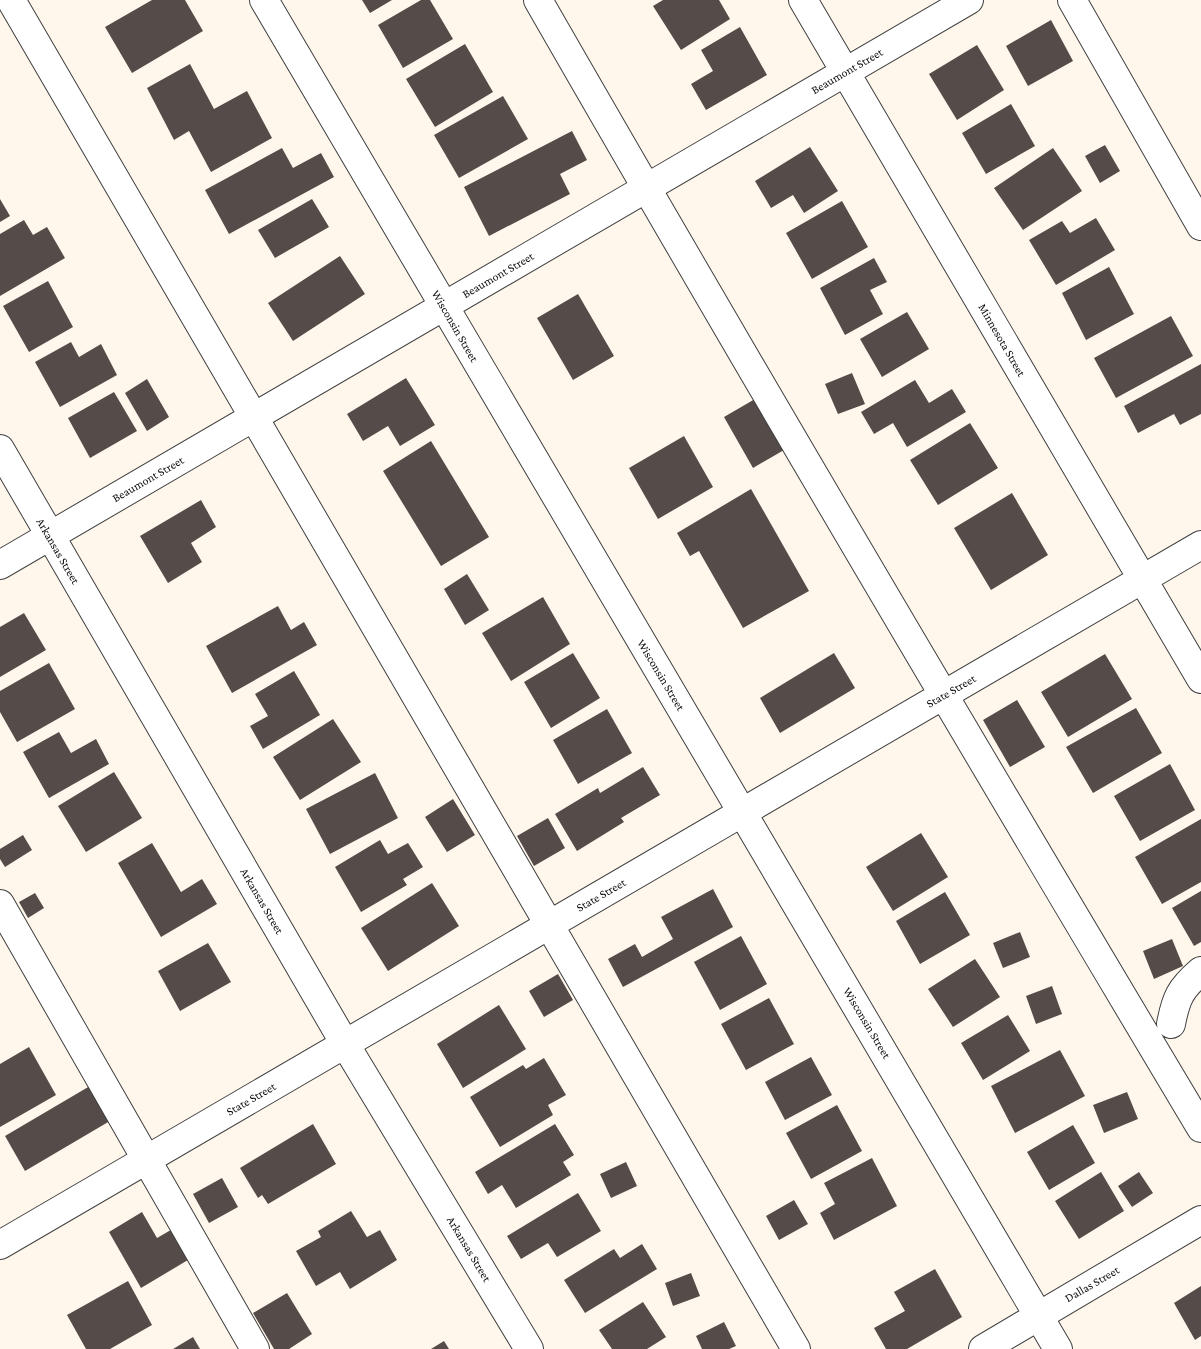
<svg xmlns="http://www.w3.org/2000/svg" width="1201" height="1349" font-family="'Crimson Pro',serif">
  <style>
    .building { fill: #554b49 }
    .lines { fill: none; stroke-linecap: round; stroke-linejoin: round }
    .minor-casing { stroke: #404040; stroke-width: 30 }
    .minor { stroke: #fff; stroke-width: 28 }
    .labels { text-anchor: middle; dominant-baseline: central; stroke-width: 5; stroke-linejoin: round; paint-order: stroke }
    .street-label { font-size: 12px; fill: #0d0d0d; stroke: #fff }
  </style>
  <rect width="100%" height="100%" fill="#fff7ec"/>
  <path class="building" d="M152 0H185L203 31 132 73 105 27Z
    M362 0H392L370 13Z
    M421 0H430L453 39 403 68 378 25Z
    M663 0H719L730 19 681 50 653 6Z
    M1051 20 1073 61 1028 86 1006 46Z
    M740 27 767 75 706 110 691 84 713 71 701 50Z
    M465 44 493 92 435 127 406 79Z
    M977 45 1004 90 957 120 929 74Z
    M190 64 214 109 247 91 272 138 211 172 189 131 174 140 147 88Z
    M503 96 528 139 459 178 434 135Z
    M1011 104 1035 146 986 174 962 133Z
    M572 131 587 160 560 174 570 194 489 236 464 187Z
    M1105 145 1120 171 1100 183 1085 156Z
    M810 147 838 191 804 213 793 195 771 208 755 181Z
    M282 148 293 168 321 153 334 177 229 234 205 190Z
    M1053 148 1082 191 1023 230 994 188Z
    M0 199 10 216 0 222Z
    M312 199 329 227 275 258 258 230Z
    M842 201 868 247 812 279 786 233Z
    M1096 218 1115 250 1056 285 1029 240 1062 221 1070 233Z
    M24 220 33 235 47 227 65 258 0 296V234Z
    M340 256 365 294 293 341 268 303Z
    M874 258 887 282 870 290 883 314 845 335 820 288Z
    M1109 267 1134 314 1086 340 1062 293Z
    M48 281 73 327 29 352 3 306Z
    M578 294 614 356 573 380 537 318Z
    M907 312 929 349 882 377 860 339Z
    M1171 316 1193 356 1116 398 1094 358Z
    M71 342 79 357 101 344 117 375 60 407 35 362Z
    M1201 364V414L1180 425 1174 414 1138 433 1124 406Z
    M852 373 865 404 838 414 825 384Z
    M406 378 435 425 400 446 388 426 363 441 347 414Z
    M147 379 169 417 147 431 125 393Z
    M915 380 929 403 952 389 966 412 907 447 893 423 874 434 861 412Z
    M114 392 137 431 90 458 68 418Z
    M755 399 784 450 753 468 724 417Z
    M970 423 998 468 938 505 910 460Z
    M684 436 713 487 658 519 629 468Z
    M431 441 489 537 441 566 383 471Z
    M751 489 809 591 743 628 699 551 690 556 677 533Z
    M1012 493 1048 555 991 590 954 528Z
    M201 500 216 527 191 543 202 562 168 583 140 536Z
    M467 574 489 610 465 625 444 589Z
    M543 597 570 644 511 681 482 633Z
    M278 606 291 630 304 622 317 645 232 693 206 646Z
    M24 613 46 650 0 677V627Z
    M573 653 600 698 551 728 524 682Z
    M834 653 855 688 780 733 760 698Z
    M1105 654 1132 699 1068 737 1041 692Z
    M49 663 75 709 17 742 0 712V691Z
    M294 671 320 715 263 749 250 726 268 716 255 694Z
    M1017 700 1045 747 1010 767 983 720Z
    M1136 708 1162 753 1093 793 1066 747Z
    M607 709 632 753 578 784 553 740Z
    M333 719 361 762 300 800 273 757Z
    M59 732 71 753 96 739 109 764 49 798 23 752Z
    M1170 764 1195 810 1140 841 1114 796Z
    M643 767 660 795 621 818 624 822 577 851 555 814 598 788 600 793Z
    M114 772 142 818 86 852 58 806Z
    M375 773 398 818 330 854 306 809Z
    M453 799 475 835 447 852 425 817Z
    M548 818 565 848 534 866 517 836Z
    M1201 819V882L1162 904 1135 857Z
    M921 833 948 877 893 911 866 867Z
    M23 835 32 850 5 867 0 859V849Z
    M380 840 388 854 408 843 423 867 403 879 407 885 361 912 335 867Z
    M152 843 181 892 202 879 217 904 161 937 118 863Z
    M432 883 459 926 388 971 361 928Z
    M713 889 733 927 623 987 608 959 635 944 642 957 673 939 661 917Z
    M1201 891V942L1194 946 1172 908Z
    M945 892 970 935 920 964 896 921Z
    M35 893 44 908 28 918 19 902Z
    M1020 932 1030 957 1003 968 993 943Z
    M741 936 767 984 720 1010 694 962Z
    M1172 939 1183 966 1154 979 1143 951Z
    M208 943 231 982 180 1011 158 971Z
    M975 959 1000 997 953 1027 928 989Z
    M558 974 573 1000 544 1017 529 991Z
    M1052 986 1062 1014 1036 1024 1026 996Z
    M769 998 794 1044 746 1070 721 1024Z
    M499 1005 526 1049 463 1088 437 1044Z
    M1008 1015 1030 1051 983 1080 961 1043Z
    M29 1047 56 1095 0 1127V1064Z
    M1060 1050 1085 1096 1015 1133 991 1086Z
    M811 1057 832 1095 785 1120 765 1082Z
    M544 1058 566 1095 548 1105 553 1115 500 1147 470 1097 523 1065 526 1069Z
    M95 1083 115 1118 25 1171 5 1136Z
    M1127 1092 1138 1119 1104 1133 1093 1105Z
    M837 1105 862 1151 811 1179 786 1133Z
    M313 1124 336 1164 268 1204 262 1195 258 1198 240 1168Z
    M555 1124 574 1155 563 1162 571 1175 516 1208 502 1185 488 1194 475 1172Z
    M1073 1125 1095 1163 1049 1190 1027 1152Z
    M872 1158 897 1206 834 1240 820 1213 835 1204 824 1183Z
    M626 1162 637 1186 611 1198 600 1174Z
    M1101 1172 1124 1211 1079 1239 1055 1201Z
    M1139 1172 1153 1193 1132 1207 1118 1186Z
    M222 1178 238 1207 209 1223 193 1194Z
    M578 1193 601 1231 557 1257 548 1243 521 1259 507 1236Z
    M794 1200 808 1224 779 1240 766 1216Z
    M351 1211 367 1237 380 1230 397 1260 350 1289 340 1272 316 1286 296 1251 321 1237 318 1231Z
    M142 1212 157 1238 176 1227 193 1257 141 1288 109 1232Z
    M642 1244 657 1269 585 1313 564 1280 614 1249 620 1258Z
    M935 1269 962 1317 907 1349H886L874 1328 905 1311 894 1292Z
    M691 1273 700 1296 673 1306 665 1283Z
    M128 1281 152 1325 110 1349H86L67 1315Z
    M1201 1286V1336L1195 1340 1174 1303Z
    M287 1293 312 1334 289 1349H274L253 1313Z
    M643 1302 666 1337 647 1349H612L599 1330Z
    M724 1322 736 1346 729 1349H702L696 1336Z
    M193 1337 200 1349H173Z
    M444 1341 449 1349H431Z"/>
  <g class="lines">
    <g class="minor-casing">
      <path id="minor" d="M11 0 796 1349
        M264 0 1058 1349
        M538 0C755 378 977 753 1201 1128
        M803 0 1201 679
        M1072 0 1201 226
        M0 449 345 1044 529 1349
        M0 565 969 0
        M0 904 255 1349
        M1171 1024C1176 998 1180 989 1201 971
        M0 1245 1201 545
        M983 1349 1201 1220"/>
    </g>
    <use href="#minor" class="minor"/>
  </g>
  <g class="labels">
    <g class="street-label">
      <text transform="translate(847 71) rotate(-30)">Beaumont Street</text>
      <text transform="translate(498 275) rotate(-30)">Beaumont Street</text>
      <text transform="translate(455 326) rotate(60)">Wisconsin Street</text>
      <text transform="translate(1002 340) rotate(60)">Minnesota Street</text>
      <text transform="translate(148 479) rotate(-30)">Beaumont Street</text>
      <text transform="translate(58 551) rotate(60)">Arkansas Street</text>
      <text transform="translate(661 675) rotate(59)">Wisconsin Street</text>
      <text transform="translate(951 691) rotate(-30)">State Street</text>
      <text transform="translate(601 895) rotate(-30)">State Street</text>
      <text transform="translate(262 901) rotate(60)">Arkansas Street</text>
      <text transform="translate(867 1023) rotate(59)">Wisconsin Street</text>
      <text transform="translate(251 1099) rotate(-30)">State Street</text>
      <text transform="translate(469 1249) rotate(59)">Arkansas Street</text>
      <text transform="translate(1092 1284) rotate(-30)">Dallas Street</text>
    </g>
  </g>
</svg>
